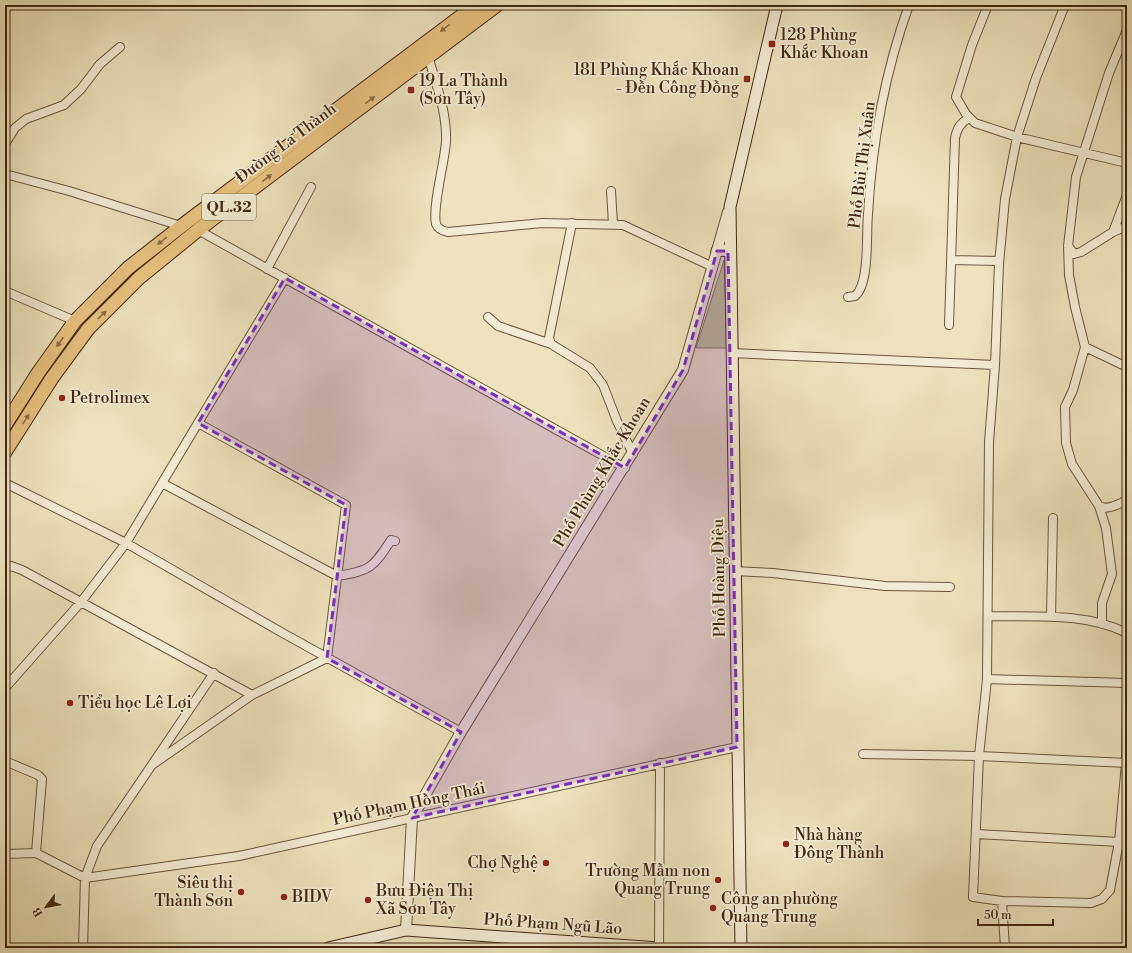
<svg xmlns="http://www.w3.org/2000/svg" width="1132" height="953" font-family="'Libre Bodoni',serif">
  <style>
    .green { fill: #bdc28d; stroke: #807450 }
    .lines { fill: none; stroke-linecap: round; stroke-linejoin: round }
    .minor-casing { stroke: #6d553d; stroke-width: 10 }
    .tertiary-casing { stroke: #6d553d; stroke-width: 12 }
    .secondary-casing { stroke: #422612; stroke-width: 13 }
    .trunk-casing { stroke: #422612; stroke-width: 15 }
    .minor { stroke: #f3ecd4; stroke-width: 8 }
    .tertiary { stroke: #f3ecd4; stroke-width: 10 }
    .secondary { stroke: #f3ecd4; stroke-width: 11 }
    .trunk { stroke: #e6c17e; stroke-width: 13 }
    .oneway { fill: #8c6c43 }
    .marked { fill: #7b2cbf; fill-opacity: 0.2; stroke: #7b2cbf; stroke-width: 3; stroke-dasharray: 8 5; stroke-linejoin: round }
    .poi-dot { fill: #8f2418; stroke: #f3ecd4; stroke-width: 1.5 }
    .labels { text-anchor: middle; dominant-baseline: central; stroke-width: 3.5; stroke-linejoin: round; paint-order: stroke }
    .shield { fill: #f3ecd4; stroke: #77614c; stroke-width: 1 }
    .shield-label { font-size: 15px; font-weight: bold; fill: #422612 }
    .poi-label { font-size: 16px; fill: #422612; stroke: #f3ecd4; text-anchor: start }
    .street-label { font-size: 16px; fill: #422612; stroke: #f3ecd4 }
  </style>
  <rect width="100%" height="100%" fill="#ede2bd"/>
  <filter id="stains"><feTurbulence type="fractalNoise" baseFrequency=".005" numOctaves="4"/><feColorMatrix values="0 0 0 0 .2 0 0 0 0 .09 0 0 0 0 .02 0 0 0 .5 -.17"/></filter>
  <radialGradient id="worn" r=".72"><stop offset=".6" stop-color="#630" stop-opacity="0"/><stop offset="1" stop-color="#630" stop-opacity=".3"/></radialGradient>
  <path class="green" d="M724 260 727 348H696Z"/>
  <g class="lines">
    <g class="minor-casing">
      <path id="minor" d="M988 5 972 45 956 97 966 114 975 123 1017 137 1127 163
        M1127 30 1109 73 1076 177 1068 246 1069 275 1075 307 1085 347 1127 367
        M428 56C436 84 447 112 446 141 445 161 432 207 436 224 438 229 443 231 448 232L543 223 623 225 713 267
        M5 144 15 128 26 119 64 105 81 89 100 64 120 47
        M5 174 69 191 181 226
        M611 191 613 224
        M572 223 549 338 551 344 590 368 603 385 617 421 633 454
        M198 230 625 468
        M1113 232 1127 226
        M1068 246 1074 254 1081 252 1113 232 1127 195
        M951 260 999 261
        M267 269 311 187
        M5 291 75 321
        M848 297 855 296C870 284 866 233 868 214 872 143 885 72 909 5
        M488 317 498 326 551 344
        M949 325 955 138C957 129 960 123 969 118
        M1085 347 1073 390 1065 407 1066 443 1072 464 1099 506C1107 511 1119 504 1127 500
        M731 353 995 365
        M5 483 126 543 281 632 461 732
        M162 483 337 576C370 571 373 568 391 540L395 541
        M1099 506 1106 528 1112 574 1102 603V624
        M5 569 11 566 22 570 252 695
        M734 571 773 573 885 586 950 587
        M988 616C1033 617 1085 612 1127 633
        M1051 617 1053 518
        M987 679 1127 683 1126 763 1119 842 1110 890 1102 899 1091 903 1002 901 973 897 979 756 987 679 989 442 995 365 999 264 1005 199 1017 137 1036 78 1065 5
        M5 688 81 602 126 543 285 278
        M863 754 979 756 1127 763
        M5 761 38 775 42 779 36 853
        M152 765 252 695 327 658 346 505 198 423
        M976 834 1119 842
        M5 854 36 853 85 878
        M85 878 239 856 737 747
        M1002 901 1005 948
        M83 948 85 878 97 846 214 673
        M659 948 660 763"/>
    </g>
    <g class="tertiary-casing">
      <path id="tertiary" d="M406 930 412 818 461 732 683 370 728 212"/>
    </g>
    <g class="secondary-casing">
      <path id="secondary" d="M717 251 723 250 730 252
        M328 948 406 930 659 948
        M741 948 730 207 777 5"/>
    </g>
    <g class="trunk-casing">
      <path id="trunk" d="M5 425 38 373 75 321 128 268 188 221 476 5
        M5 452 52 378 88 329 139 278 198 230 497 5"/>
    </g>
    <use href="#minor" class="minor"/>
    <use href="#tertiary" class="tertiary"/>
    <use href="#secondary" class="secondary"/>
    <use href="#trunk" class="trunk"/>
  </g>
  <defs><path id="oneway-solid" d="M-6-.8H1V-3.2L6.5 0L1 3.2V.8H-6Z"/></defs>
  <g class="oneway">
    <use href="#oneway-solid" transform="translate(445 28) rotate(143)"/>
    <use href="#oneway-solid" transform="translate(370 100) rotate(-37)"/>
    <use href="#oneway-solid" transform="translate(267 178) rotate(-37)"/>
    <use href="#oneway-solid" transform="translate(162 241) rotate(141)"/>
    <use href="#oneway-solid" transform="translate(102 315) rotate(-45)"/>
    <use href="#oneway-solid" transform="translate(60 342) rotate(125)"/>
    <use href="#oneway-solid" transform="translate(26 419) rotate(-58)"/>
  </g>
  <path class="marked" d="M717 251H728L737 747 412 818 461 732 327 658 346 505 198 423 285 278 625 468 683 370Z"/>
  <g class="poi-dot">
    <rect x="768" y="40" width="8" height="8" rx="2"/>
    <rect x="743" y="75" width="8" height="8" rx="2"/>
    <rect x="407" y="86" width="8" height="8" rx="2"/>
    <circle cx="62" cy="398" r="4"/>
    <circle cx="70" cy="703" r="4"/>
    <circle cx="786" cy="844" r="4"/>
    <circle cx="546" cy="863" r="4"/>
    <circle cx="718" cy="880" r="4"/>
    <circle cx="241" cy="892" r="4"/>
    <circle cx="284" cy="897" r="4"/>
    <circle cx="368" cy="900" r="4"/>
    <circle cx="713" cy="908" r="4"/>
  </g>
  <g class="labels">
    <rect class="shield" x="202" y="194" width="54" height="26" rx="3"/>
    <g class="shield-label">
      <text x="229" y="207">QL.32</text>
    </g>
    <g class="poi-label">
      <text x="780" y="35">128 Phùng<tspan x="780" dy="18">Khắc Khoan</tspan></text>
      <text x="739" y="70" text-anchor="end">181 Phùng Khắc Khoan<tspan x="739" dy="18">- Đền Công Đồng</tspan></text>
      <text x="419" y="81">19 La Thành<tspan x="419" dy="18">(Sơn Tây)</tspan></text>
      <text x="70" y="398">Petrolimex</text>
      <text x="78" y="703">Tiểu học Lê Lợi</text>
      <text x="794" y="835">Nhà hàng<tspan x="794" dy="18">Đông Thành</tspan></text>
      <text x="538" y="863" text-anchor="end">Chợ Nghệ</text>
      <text x="710" y="871" text-anchor="end">Trường Mầm non<tspan x="710" dy="18">Quang Trung</tspan></text>
      <text x="233" y="883" text-anchor="end">Siêu thị<tspan x="233" dy="18">Thành Sơn</tspan></text>
      <text x="376" y="891">Bưu Điện Thị<tspan x="376" dy="18">Xã Sơn Tây</tspan></text>
      <text x="292" y="897">BIDV</text>
      <text x="721" y="899">Công an phường<tspan x="721" dy="18">Quang Trung</tspan></text>
    </g>
    <g class="street-label">
      <text transform="translate(286 143) rotate(-37)">Đường La Thành</text>
      <text transform="translate(862 165) rotate(-83)">Phố Bùi Thị Xuân</text>
      <text transform="translate(602 472) rotate(-59)">Phố Phùng Khắc Khoan</text>
      <text transform="translate(719 578) rotate(-91)">Phố Hoàng Diệu</text>
      <text transform="translate(409 804) rotate(-12)">Phố Phạm Hồng Thái</text>
      <text transform="translate(553 924) rotate(4)">Phố Phạm Ngũ Lão</text>
    </g>
  </g>
  <rect width="1132" height="953" fill="none" stroke="#ede2bd" stroke-width="20"/>
  <rect x="6" y="6" width="1120" height="941" fill="none" stroke="#422612" stroke-width="2"/>
  <rect x="10" y="10" width="1112" height="933" fill="none" stroke="#422612"/>
  <g transform="translate(46 907) rotate(238)" stroke="#f3ecd4" stroke-width="3" paint-order="stroke">
  <path d="M0-3L7 15L0 10L-7 15Z" fill="#422612"/>
  <text y="-6" font-size="11" font-weight="bold" text-anchor="middle" fill="#422612">B</text>
  </g>
  <path d="M978 919v6h75v-6" fill="none" stroke="#422612" stroke-width="2"/>
  <text x="984" y="919" font-size="12" fill="#422612" stroke="#f3ecd4" stroke-width="3" paint-order="stroke">50 m</text>
  <rect width="100%" height="100%" filter="url(#stains)"/>
  <rect width="100%" height="100%" fill="url(#worn)"/>
</svg>
